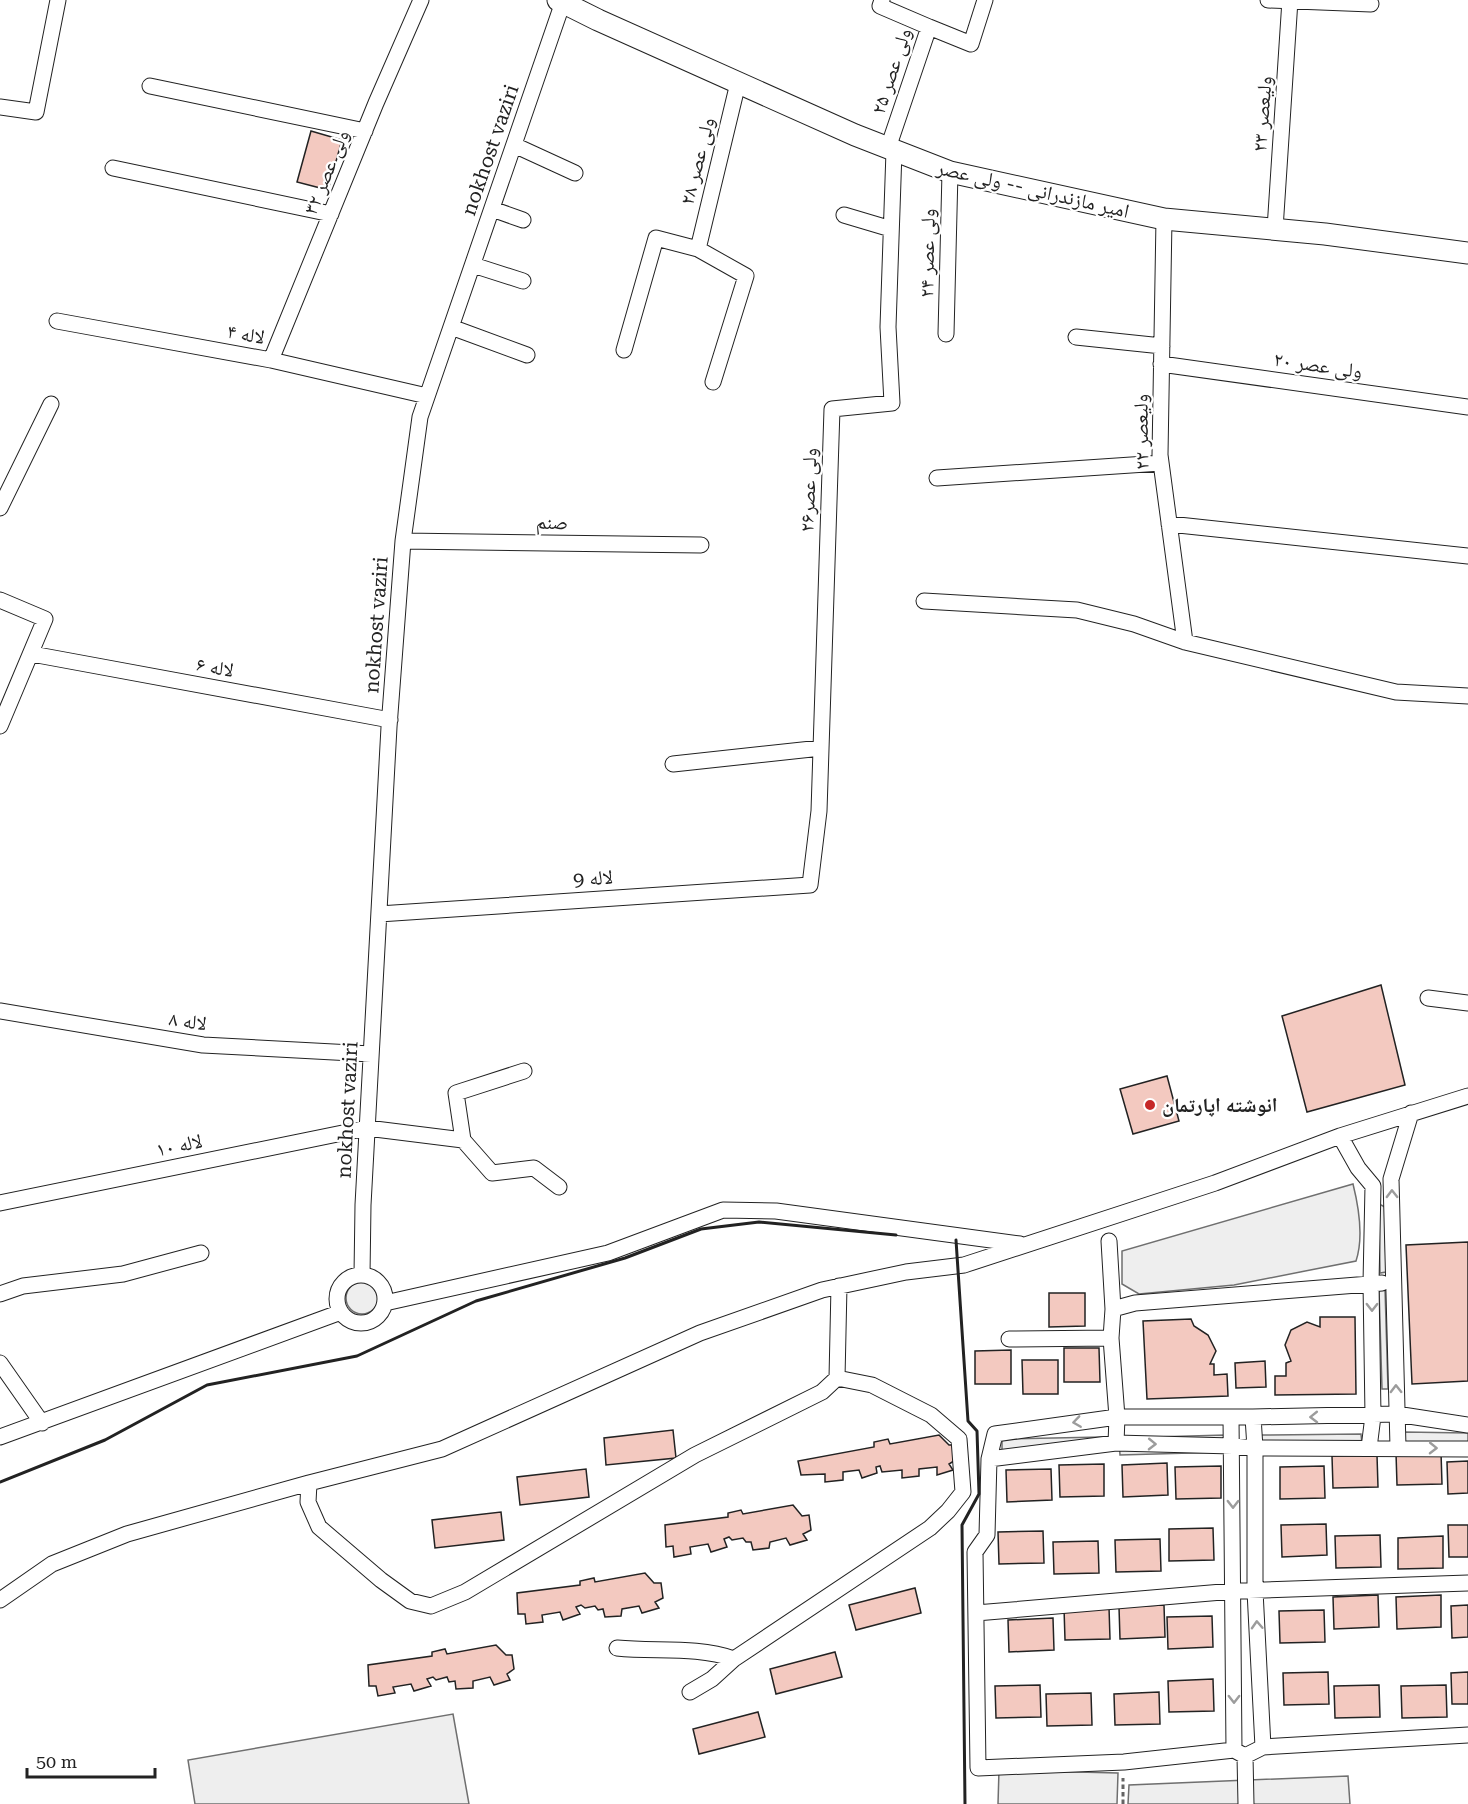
<svg xmlns="http://www.w3.org/2000/svg" width="1468" height="1804" font-family="'Roboto Serif','Noto Naskh Arabic',serif">
  <style>
    .green { fill: #eee; stroke: #6f6f6f; stroke-width: 1.5 }
    .building { fill: #f3c9c0; stroke: #222; stroke-width: 1.5 }
    .lines { fill: none; stroke-linecap: round; stroke-linejoin: round }
    .street-casing { stroke: #222; stroke-width: 17 }
    .secondary-casing { stroke: #222; stroke-width: 23 }
    .path { stroke: #646464; stroke-width: 3; stroke-dasharray: 4.5 3; stroke-linecap: butt }
    .street { stroke: #fff; stroke-width: 15 }
    .secondary { stroke: #fff; stroke-width: 21 }
    .wall { stroke: #222; stroke-width: 3 }
    .oneway { stroke: #9c9c9c }
    .poi-dot { fill: #c62828; stroke: #fff; stroke-width: 2 }
    .labels { text-anchor: middle; dominant-baseline: central; stroke-width: 4.5; stroke-linejoin: round; paint-order: stroke }
    .street-label { font-size: 20px; fill: #222; stroke: #fff }
    .poi-label { font-size: 20px; font-weight: bold; fill: #222; stroke: #fff; text-anchor: start }
  </style>
  <rect width="100%" height="100%" fill="#fff"/>
  <path class="green" d="M1353 1184C1359 1208 1364 1237 1356 1261L1234 1285 1139 1294 1122 1284V1251Z
    M1379 1204 1385 1207 1386 1272 1380 1273Z
    M346 1298a16 16 0 1 1 32 0a16 16 0 1 1-32 0Z
    M1379 1289H1385L1388 1389H1382Z
    M1404 1432 1468 1433V1443H1405Z
    M1361 1434 1362 1444 1261 1451 1260 1435Z
    M1225 1435 1226 1452 1120 1455 1119 1438Z
    M1102 1437 1103 1452 1002 1454V1439Z
    M453 1714 469 1804H195L188 1760Z
    M999 1770 1118 1773 1117 1804H998Z
    M1348 1776 1350 1804H1128L1129 1785Z"/>
  <path class="building" d="M311 131 342 140 328 190 297 182Z
    M1381 985 1405 1085 1307 1112 1282 1016Z
    M1167 1076 1179 1121 1133 1134 1120 1089Z
    M1468 1242V1381L1412 1384 1406 1245Z
    M1049 1293H1085V1326L1049 1327Z
    M1320 1317H1355L1356 1394 1275 1395V1376H1286V1363L1291 1361 1285 1345 1291 1330 1307 1322 1320 1327Z
    M1191 1319 1194 1326 1208 1335 1216 1351 1210 1364H1214V1375L1227 1374 1228 1396 1147 1399 1143 1321Z
    M1064 1348H1099L1100 1382H1064Z
    M1011 1350V1384H975V1351Z
    M1022 1360H1058V1394H1023Z
    M1265 1361 1266 1387 1236 1388 1235 1363Z
    M673 1430 676 1458 606 1465 604 1438Z
    M939 1435 949 1445H955L957 1459 949 1464 953 1470 937 1475V1467L919 1469V1476L902 1478V1470L882 1472 880 1466 876 1467 877 1473 862 1478 859 1470 843 1472V1480L825 1482V1474L801 1475 798 1461 874 1447V1442L888 1439 890 1444Z
    M1441 1452 1442 1484 1397 1485 1396 1453Z
    M1377 1455 1378 1487 1333 1488 1332 1456Z
    M1468 1461V1493L1448 1494 1447 1462Z
    M1167 1463 1168 1495 1123 1497 1122 1465Z
    M1104 1464V1496L1060 1497 1059 1465Z
    M1221 1466V1498L1176 1499 1175 1467Z
    M1324 1466 1325 1498 1280 1499V1467Z
    M586 1469 589 1497 520 1505 517 1477Z
    M1051 1469 1052 1500 1007 1502 1006 1470Z
    M793 1505 802 1516 809 1515 811 1530 803 1534 807 1540 790 1545 786 1538 770 1542 769 1548 753 1550 751 1542H746L743 1538 732 1540 729 1537 724 1539 727 1547 711 1552 708 1544 690 1547 691 1554 674 1557 673 1546 666 1547 665 1525 728 1517V1513L741 1510 743 1514Z
    M501 1512 504 1540 435 1548 432 1520Z
    M1326 1524 1327 1555 1282 1557 1281 1525Z
    M1448 1525H1468V1557H1449Z
    M1213 1528 1214 1560 1169 1561V1529Z
    M1043 1531 1044 1563 999 1564 998 1532Z
    M1380 1535 1381 1567 1336 1568 1335 1536Z
    M1443 1536V1568L1398 1569V1538Z
    M1160 1539 1161 1571 1116 1572 1115 1540Z
    M1098 1541 1099 1573 1054 1574 1053 1542Z
    M645 1573 654 1583H661L663 1598 655 1602 659 1608 642 1613 639 1606 622 1609 621 1616 605 1617 603 1609 598 1610 595 1606 585 1608 581 1605 576 1607 580 1614 563 1620 560 1612 542 1615 543 1622 526 1624 525 1614H518L517 1593 580 1585V1581L594 1578 595 1582Z
    M915 1588 921 1613 856 1630 849 1605Z
    M1378 1595 1379 1627 1334 1629 1333 1597Z
    M1441 1595V1627L1397 1629 1396 1597Z
    M1164 1605 1165 1637 1120 1639 1119 1607Z
    M1468 1605V1637L1452 1638 1451 1606Z
    M1109 1607 1110 1639 1065 1640 1064 1608Z
    M1324 1610 1325 1642 1280 1643 1279 1611Z
    M1212 1616 1213 1647 1168 1649 1167 1617Z
    M1053 1618 1054 1650 1009 1652 1008 1620Z
    M496 1645 506 1655H512L514 1669 507 1674 510 1680 494 1685 490 1677 473 1681V1688L456 1689 455 1681 449 1682 447 1677 436 1680 433 1677 427 1679 431 1686 414 1691 411 1684 393 1687 395 1693 378 1696 376 1686H369L368 1665 432 1656V1652L445 1649 447 1654Z
    M835 1652 842 1677 776 1694 770 1669Z
    M1328 1672 1329 1704 1284 1705 1283 1673Z
    M1468 1672V1704H1452L1451 1673Z
    M1213 1679 1214 1711 1169 1712 1168 1681Z
    M1040 1685 1041 1717 996 1718 995 1686Z
    M1379 1685 1380 1717 1335 1718 1334 1686Z
    M1446 1685 1447 1717 1402 1718 1401 1686Z
    M1159 1692 1160 1724 1115 1725 1114 1694Z
    M1091 1693 1092 1725 1047 1726 1046 1694Z
    M758 1712 765 1737 699 1754 693 1729Z"/>
  <g class="lines">
    <g class="street-casing">
      <path id="street" d="M882 0 880 6 929 27 888 148
        M1268 0 1371 4
        M929 27 971 44 985 0
        M150 86 365 131
        M0 107 36 112 58 0
        M514 145 575 173
        M113 168 331 214
        M492 209 523 220
        M844 215 891 229
        M1164 219 1160 455 1185 642
        M1275 229 1290 0
        M698 249 738 83
        M473 265 523 281
        M57 321 271 360 427 396
        M451 327 527 355
        M946 334 950 172
        M1076 337 1162 346
        M624 350 656 238 698 249 746 276 713 382
        M271 360 376 103 421 0
        M1161 364 1468 407
        M937 478 1161 463
        M0 508 51 404
        M1169 524 1468 556
        M403 541 701 545
        M0 600 45 619 0 726
        M924 601 1077 610 1134 624 1185 642 1396 692 1468 696
        M32 654 390 720
        M673 764 821 748
        M379 914 810 885 819 811 832 409 892 403 888 327 894 151
        M1428 998 1468 1003
        M0 1011 203 1045 371 1054
        M1340 1136 1358 1168 1373 1186 1371 1283 1373 1416 1369 1448
        M463 1140 456 1093 524 1071
        M0 1203 367 1128 463 1140 492 1173 534 1168 559 1187
        M1109 1241 1113 1309 1111 1338 1117 1417 1116 1443
        M362 1275 363 1205 389 727 403 541 420 417 563 2
        M337 1299a24 24 0 1 1 48 0a24 24 0 1 1-48 0Z
        M0 1294 23 1286 123 1274 201 1253
        M385 1303 608 1253 723 1210 776 1211 1020 1244
        M1113 1309 1135 1303 1382 1283
        M1009 1339 1111 1338
        M0 1363 42 1423
        M1231 1417 1234 1750
        M1253 1417 1255 1448V1591L1263 1747
        M1468 1425 1396 1414 1253 1417H1117L995 1434 989 1459 987 1535 975 1552 978 1768 1124 1762 1234 1750 1245 1756 1263 1747 1468 1735
        M0 1437 341 1312
        M1398 1447 1391 1179 1411 1113
        M989 1459 1116 1443 1233 1446 1255 1448 1468 1449
        M309 1483 308 1502 319 1527 381 1580 410 1601 431 1606 465 1592 695 1455 822 1392 837 1378 839 1286
        M0 1600 52 1564 127 1534 309 1483 442 1449 700 1333 822 1290 906 1272 964 1265 1215 1183 1340 1136 1468 1096
        M976 1613 1234 1591 1468 1583
        M617 1648C656 1652 696 1646 734 1659
        M690 1692 712 1679 734 1659 930 1528 948 1511 963 1492 959 1439 931 1415 872 1385 837 1378
        M1245 1756 1246 1804"/>
    </g>
    <g class="secondary-casing">
      <path id="secondary" d="M558 0 598 20 855 135 950 172 1164 219 1325 234 1468 253"/>
    </g>
    <path class="path" d="M1123 1804V1778"/>
    <use href="#street" class="street"/>
    <use href="#secondary" class="secondary"/>
    <path class="wall" d="M956 1240 968 1421 977 1431 979 1494 962 1525 965 1804
      M0 1482 105 1440 207 1385 357 1356 476 1301 625 1258 701 1229 759 1222 896 1235"/>
  </g>
  <defs><path id="oneway-chevron" d="M-2-3.5L2.5 0L-2 3.5" fill="none" stroke-width="1.6" stroke-linecap="round" stroke-linejoin="round" transform="scale(1.5)"/></defs>
  <g class="oneway">
    <use href="#oneway-chevron" transform="translate(1392 1194) rotate(-91)"/>
    <use href="#oneway-chevron" transform="translate(1372 1307) rotate(90)"/>
    <use href="#oneway-chevron" transform="translate(1396 1389) rotate(-91)"/>
    <use href="#oneway-chevron" transform="translate(1314 1417) rotate(179)"/>
    <use href="#oneway-chevron" transform="translate(1077 1422) rotate(172)"/>
    <use href="#oneway-chevron" transform="translate(1152 1444) rotate(1)"/>
    <use href="#oneway-chevron" transform="translate(1433 1448) rotate(1)"/>
    <use href="#oneway-chevron" transform="translate(1233 1504) rotate(90)"/>
    <use href="#oneway-chevron" transform="translate(1257 1625) rotate(-93)"/>
    <use href="#oneway-chevron" transform="translate(1234 1699) rotate(90)"/>
  </g>
  <circle class="poi-dot" cx="1150" cy="1105" r="6"/>
  <g class="labels">
    <g class="street-label">
      <text transform="translate(891 71) rotate(-72)">ولی عصر ۲۵</text>
      <text transform="translate(1262 114) rotate(-86)">ولیعصر ۲۳</text>
      <text transform="translate(490 150) rotate(-71)">nokhost vaziri</text>
      <text transform="translate(697 161) rotate(-76)">ولی عصر ۲۸</text>
      <text transform="translate(326 172) rotate(-68)">ولی عصر ۳۲</text>
      <text transform="translate(1033 189) rotate(13)">امیر مازندرانی -- ولی عصر</text>
      <text transform="translate(927 253) rotate(-89)">ولی عصر ۲۴</text>
      <text transform="translate(246 334) rotate(10)">لاله ۴</text>
      <text transform="translate(1318 365) rotate(8)">ولی عصر ۲۰</text>
      <text transform="translate(1141 432) rotate(-91)">ولیعصر ۲۲</text>
      <text transform="translate(808 490) rotate(-88)">ولی عصر۲۶</text>
      <text transform="translate(552 522) rotate(1)">صنم</text>
      <text transform="translate(376 625) rotate(-86)">nokhost vaziri</text>
      <text transform="translate(215 667) rotate(10)">لاله ۶</text>
      <text transform="translate(593 878) rotate(-4)">لاله 9</text>
      <text transform="translate(188 1021) rotate(8)">لاله ۸</text>
      <text transform="translate(347 1110) rotate(-87)">nokhost vaziri</text>
      <text transform="translate(179 1145) rotate(-12)">لاله ۱۰</text>
    </g>
    <g class="poi-label">
      <text x="1162" y="1105">انوشته اپارتمان</text>
    </g>
  </g>
  <path d="M27 1768v9h128v-9" fill="none" stroke="#222222" stroke-width="3"/>
  <text x="36" y="1768" font-size="18" fill="#222222" stroke="#ffffff" stroke-width="4.5" paint-order="stroke">50 m</text>
</svg>
